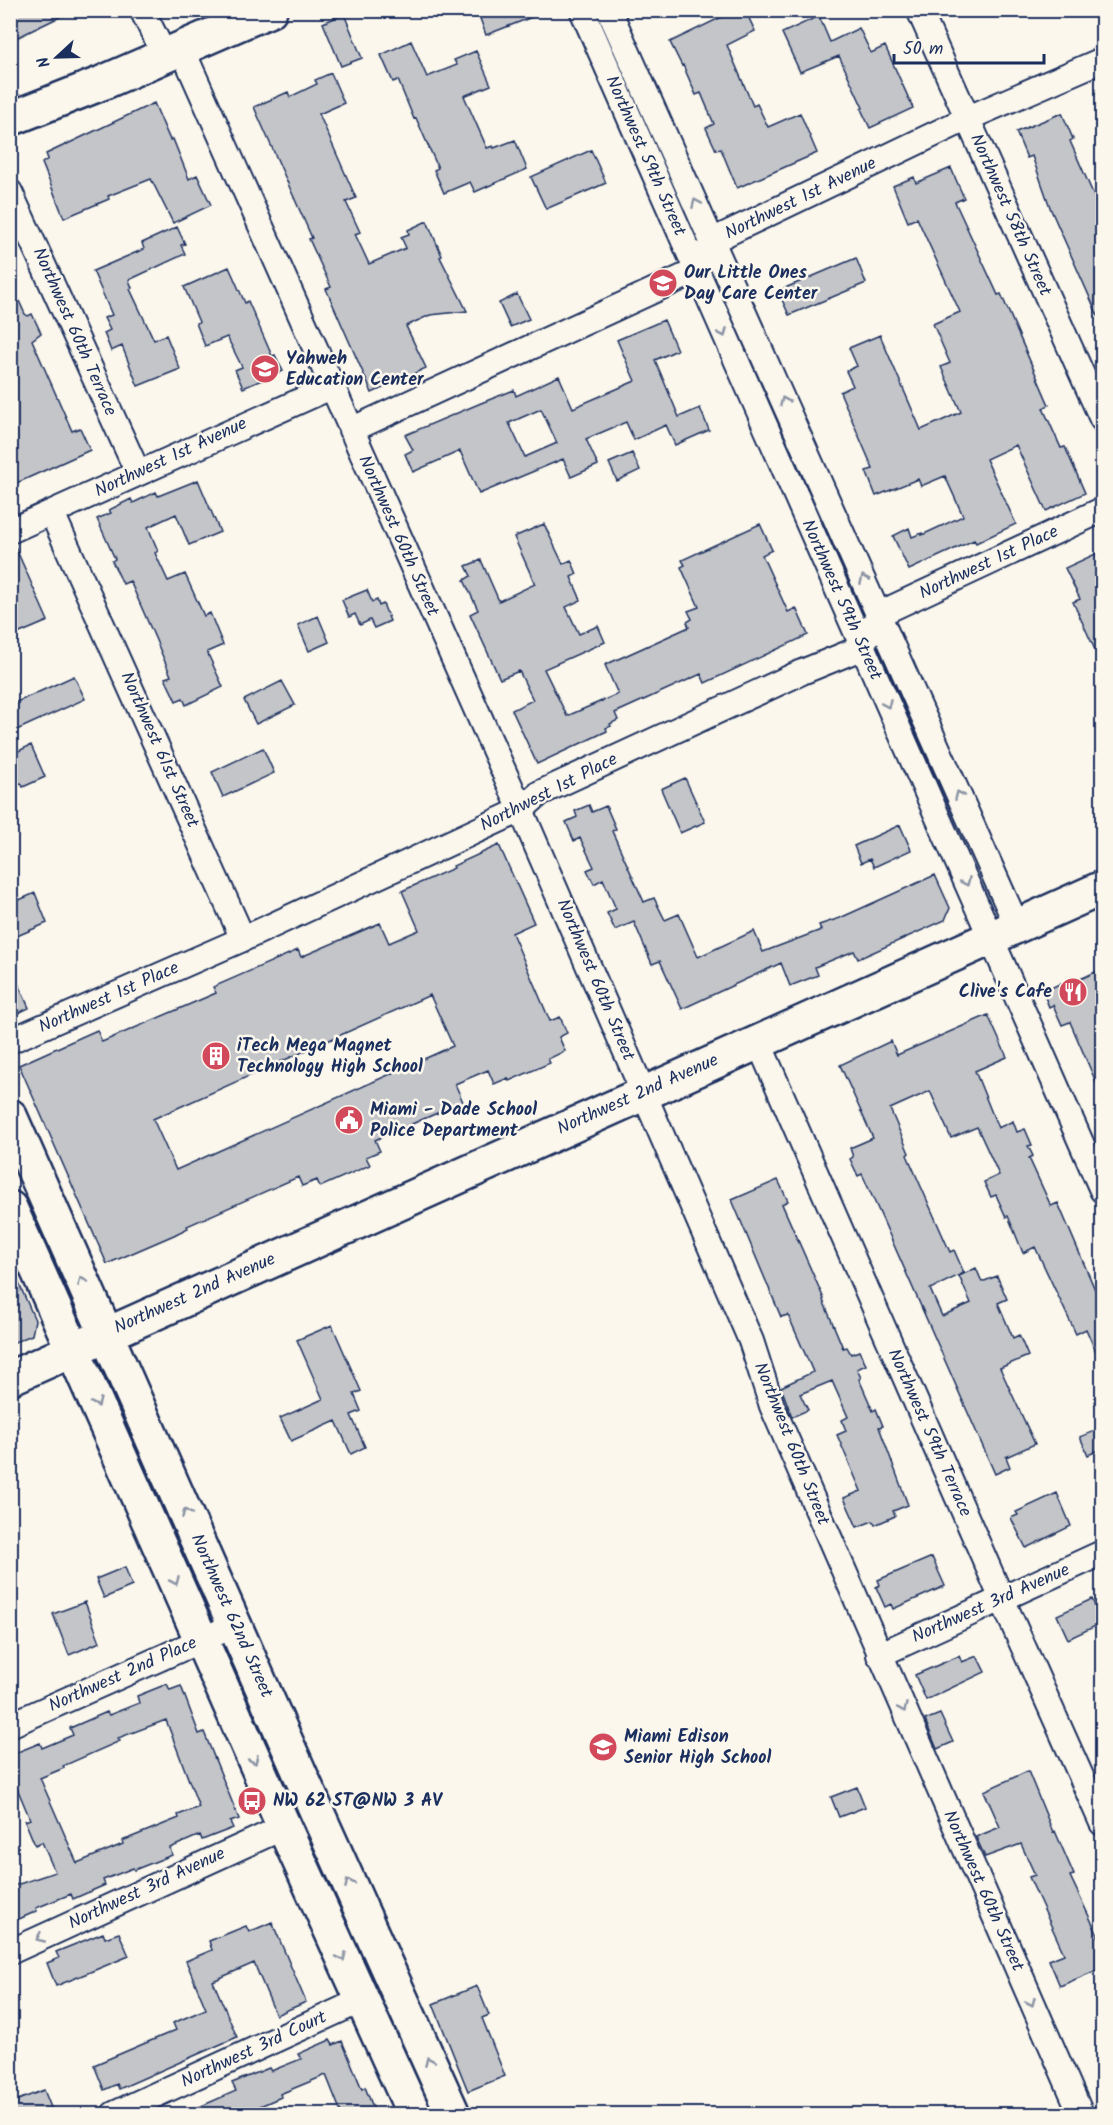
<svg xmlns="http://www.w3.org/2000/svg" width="1113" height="2125" font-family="Kalam,sans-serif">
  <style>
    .building { fill: #c3c5c9; stroke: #1b2f5e; stroke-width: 1.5; fill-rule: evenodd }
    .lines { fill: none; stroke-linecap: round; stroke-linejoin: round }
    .street-casing { stroke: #1b2f5e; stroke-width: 28 }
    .secondary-casing { stroke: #1b2f5e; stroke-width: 38 }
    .street { stroke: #fbf7ec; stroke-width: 24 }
    .secondary { stroke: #fbf7ec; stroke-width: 33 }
    .oneway { stroke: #8b93a5 }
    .labels { text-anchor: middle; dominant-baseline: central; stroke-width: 5; stroke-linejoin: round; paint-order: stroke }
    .street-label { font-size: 18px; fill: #1b2f5e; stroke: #fbf7ec }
    .poi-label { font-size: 18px; font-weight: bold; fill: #1b2f5e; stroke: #fbf7ec; text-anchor: start }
  </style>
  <rect width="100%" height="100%" fill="#fbf7ec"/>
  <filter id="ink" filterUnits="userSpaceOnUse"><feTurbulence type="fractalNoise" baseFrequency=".0167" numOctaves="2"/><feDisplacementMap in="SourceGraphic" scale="12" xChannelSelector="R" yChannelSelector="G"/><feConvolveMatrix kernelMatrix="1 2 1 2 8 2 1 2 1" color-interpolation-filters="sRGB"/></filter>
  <g filter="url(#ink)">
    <path class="building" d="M10 10H74L10 41Z
      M477 10H545V12L486 35Z
      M736 10H745L755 31 727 45 753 106 757 104 768 127 800 113 817 153 737 188 721 149 716 150 706 128 714 124 701 93 696 95 683 65 682 66 670 42Z
      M344 14 362 58 341 66 323 23Z
      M819 16 830 42 859 28 871 53 885 46 913 108 870 128 861 109 863 108 839 56 800 72 782 33Z
      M411 41 427 77 457 65 454 60 476 51 491 85 464 96 487 148 493 146 494 148 515 140 527 169 475 192 470 182 444 193 434 170 438 168 416 118 414 119 398 80 393 82 381 55Z
      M331 73 344 103 319 114 356 198 346 202 360 232 355 234 369 264 406 248 401 237 409 234 408 230 427 221 442 256 440 257 467 311 430 315 406 326 426 368 372 393 326 289 331 287 309 239 312 238 254 107 288 92 290 97 317 84 315 80Z
      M154 103 170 140 173 139 189 179 197 175 211 205 173 223 151 179 108 196 109 199 64 218 42 163 48 159 46 154Z
      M1062 113 1073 139 1070 141 1095 198 1102 195V325L1051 210 1032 156 1027 158 1016 132Z
      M591 150 606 183 546 209 531 177Z
      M951 168 964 198 955 202 998 295 1001 294 1049 405 1043 408 1061 448 1065 447 1085 493 1046 511 1016 445 986 459 1016 524 976 543 974 540 909 570 893 536 909 528 912 537 922 533V535L963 516 945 476 921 486 918 479 876 496 866 471 873 469 840 392 853 386 846 371 857 366 849 348 880 335 921 430 961 412 941 367 950 363 933 324 960 312 917 218 908 222 893 186 914 177 916 183Z
      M177 227 185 244 181 245 185 254 129 280 132 288 130 289 154 340 166 335 180 369 138 386 122 346 111 351 104 333 110 330 104 318 112 315 93 271 144 249 142 243Z
      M856 258 866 283 789 315 778 291Z
      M229 267 245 303 248 301 269 349 272 356 275 355 283 371 243 388 235 370 242 367 227 337 205 346 196 323 199 322 184 287Z
      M10 281 25 314 28 316 32 314 41 333 32 340 72 431 80 428 90 450 10 486Z
      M517 294 529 319 510 327 499 303Z
      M664 320 677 350 655 360 679 417 700 408 709 430 675 445 666 425 634 440 626 422 586 439 598 465 571 477 563 459 479 494 460 451 413 472 405 454 413 450 405 435 481 403 514 390 516 396 559 376 573 408 635 381 617 340ZM541 409 557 443 525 457 509 423Z
      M632 453 640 470 617 481 609 463Z
      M198 480 220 532 189 545 176 514 148 527 158 551 155 553 168 581 185 574 204 616 210 613 223 645 207 652 223 687 186 705 183 698 176 701 165 678 171 676 155 638 130 581 123 584 112 561 115 559 97 519 111 513 109 510 131 499 133 503 156 492 158 496Z
      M544 524 563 564 571 560 577 574 571 577 581 600 566 607 579 634 598 626 605 642 544 669 567 716 618 694 605 665 689 627 687 622 692 619 688 611 699 607 681 567 685 565 682 560 760 524 772 550 762 555 788 612 796 608 808 635 705 683 701 674 615 713 618 720 610 724 611 726 606 728 607 731 537 764 512 710 533 700 519 671 500 679 470 614 478 610 464 580 471 576 466 566 481 560 499 601 535 584 514 537Z
      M14 544 48 621 15 635 10 625V545Z
      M1102 551V580L1095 584 1102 601V665L1073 602 1080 599 1065 568Z
      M367 590 372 602 377 600 379 606 383 604 390 621 374 628 370 620 360 625 355 614 349 617 342 600Z
      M318 616 329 642 309 651 298 625Z
      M74 676 85 699 10 733V705Z
      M282 681 295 705 256 724 244 700Z
      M31 745 45 777 23 787 21 783 16 785 10 772V755Z
      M263 748 274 773 223 797 212 772Z
      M685 778 705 822 680 833 661 789Z
      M589 805 592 812 606 806 616 829 612 831 644 902 654 898 665 920 679 914 698 957 754 931 763 952 821 930 819 925 840 918 935 875 950 908 945 920 858 959 854 951 815 967 818 975 790 986 781 963 682 1009 660 961 652 964 634 922 615 930 607 913 616 909 603 879 594 884 587 870 594 867 580 838 574 841 566 822 577 817 575 811Z
      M900 825 911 850 874 867 870 859 861 863 854 846Z
      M499 845 534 923 512 933 550 1021 560 1017 567 1033 559 1037 565 1051 548 1059 550 1063 509 1081 508 1078 494 1084 488 1070 455 1084 464 1104 442 1113V1111L375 1140 380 1151 366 1157 370 1165 320 1187 317 1180 302 1186 298 1177 187 1226 188 1228 174 1235 107 1264 19 1065 97 1030 102 1042 216 993 213 987 298 950 301 957 380 923 389 943 419 930 402 891 454 868 453 866ZM430 995 453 1046 176 1170 153 1119Z
      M35 893 47 923 10 939V904Z
      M10 965 29 1008 10 1017Z
      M1102 969V1096L1070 1022 1062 1025 1053 1005 1049 1007 1043 992 1061 983 1063 987Z
      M988 1015 1007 1057 975 1071 998 1128 1013 1121 1017 1132 1025 1129 1032 1145 1028 1146 1033 1156 1029 1158 1051 1206 1058 1203 1102 1306V1366L1086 1329 1076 1334 1035 1247 1023 1253 1008 1216 1006 1217 996 1195 991 1197 984 1182 999 1175 977 1127 951 1138 930 1091 890 1109 909 1153 907 1155 950 1252 954 1250 964 1273 930 1289 942 1316 971 1303 959 1276 976 1268 982 1282 997 1276 1007 1299 998 1303 1013 1338 1019 1335 1028 1356 1000 1368 1035 1444 1006 1457 1010 1467 995 1474 882 1218 862 1174 858 1176 850 1159 853 1157 850 1148 873 1138 840 1065 891 1041 897 1055Z
      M778 1180 788 1201 782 1204 824 1299 823 1300 843 1348 847 1347 851 1354 859 1351 866 1365 857 1369 861 1378 859 1379 873 1411 876 1409 883 1426 879 1427 908 1505 893 1511 895 1516 875 1525 873 1521 857 1527 844 1498 861 1491 837 1435 846 1431 842 1420 848 1417 832 1381 800 1394 808 1410 792 1417 781 1387 813 1372 788 1315 781 1317 732 1200Z
      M10 1263 35 1320 32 1335 10 1344Z
      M332 1325 361 1391 354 1394 361 1411 351 1415 365 1447 351 1454 336 1421 291 1441 280 1418 323 1399 297 1340Z
      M1102 1428V1449L1088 1455 1080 1437Z
      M1057 1493 1071 1526 1026 1548 1011 1518 1018 1515 1016 1512Z
      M932 1557 945 1586 893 1609 891 1604 885 1607 876 1587 880 1585 878 1580Z
      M125 1567 132 1586 104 1598 96 1579Z
      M1092 1599 1102 1623 1068 1639 1057 1615Z
      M85 1602 100 1642 69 1655 53 1614Z
      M959 1656 962 1662 977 1656 985 1672 926 1700 915 1675Z
      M167 1684 170 1690 181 1686 199 1734 204 1732 239 1819 230 1822 233 1828 202 1840 200 1835 170 1848 172 1855 134 1870 133 1868 103 1880 105 1885 73 1899 71 1894 36 1908 37 1911 10 1923V1887L55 1872 42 1842 35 1845 25 1821 30 1819 17 1788 10 1791V1755L40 1743 42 1748 73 1735 70 1728 107 1712 109 1715 139 1703 137 1696ZM166 1720 199 1807 178 1815 179 1818 122 1841 123 1844 77 1863 40 1778 64 1768 63 1766 120 1741 118 1738Z
      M940 1714 953 1742 937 1749 925 1720Z
      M1028 1771 1053 1832 1055 1831 1074 1875 1070 1876 1102 1944V1968L1060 1986 1049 1960 1064 1954 1029 1877 1035 1875 1021 1844 985 1857 976 1837 1000 1827 984 1791Z
      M857 1787 865 1807 839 1817 831 1797Z
      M272 1922 306 2002 276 2015 254 1963 213 1981 237 2037 119 2089 117 2084 104 2090 94 2065 176 2030 173 2023 206 2009 186 1961 212 1950 209 1941 246 1926 249 1932Z
      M103 1933 105 1938 119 1933 129 1956 56 1986 47 1963 59 1958 56 1952Z
      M477 1986 489 2015 482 2018 505 2076 468 2091 433 2004Z
      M330 2040 333 2045 342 2041 362 2089 365 2087 376 2115H342L326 2075 280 2094 281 2097 239 2115H181L236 2091 232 2083 269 2068 271 2071 301 2059 298 2054Z
      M44 2090 54 2115H10V2103Z"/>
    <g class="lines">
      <g class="street-casing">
        <path id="street" d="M142 10 165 56
          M582 10 1102 1190
          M609 10 1017 926
          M919 10 1102 419
          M182 49 521 810 751 1341 772 1406 1081 2114
          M10 192 138 473
          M351 430 696 271 713 241 724 235 966 119 1102 60
          M52 513 243 939
          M10 531 331 387
          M10 1041 243 939 521 810 540 793 802 672 861 648 879 614 1102 510
          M758 1041 1002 1599 1102 1823
          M879 1655 1102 1553
          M10 1725 235 1625
          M10 1952 284 1827
          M114 2114 362 2000"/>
      </g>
      <g class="secondary-casing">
        <path id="secondary" d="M10 119 102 83 270 10
          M10 1116 317 1812 453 2114
          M10 1208 284 1827 414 2114
          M10 1378 1102 888"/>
      </g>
      <use href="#street" class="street"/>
      <use href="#secondary" class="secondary"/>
    </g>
    <defs><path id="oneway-chevron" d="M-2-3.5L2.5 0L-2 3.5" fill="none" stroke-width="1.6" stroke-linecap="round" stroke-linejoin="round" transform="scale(1.5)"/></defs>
    <g class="oneway">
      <use href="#oneway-chevron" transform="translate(696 203) rotate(-114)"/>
      <use href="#oneway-chevron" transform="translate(723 333) rotate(66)"/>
      <use href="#oneway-chevron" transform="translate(784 401) rotate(-114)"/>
      <use href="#oneway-chevron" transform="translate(864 579) rotate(-114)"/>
      <use href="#oneway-chevron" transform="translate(887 704) rotate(66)"/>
      <use href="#oneway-chevron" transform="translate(959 795) rotate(-114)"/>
      <use href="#oneway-chevron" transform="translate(966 882) rotate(66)"/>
      <use href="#oneway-chevron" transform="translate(82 1281) rotate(-114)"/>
      <use href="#oneway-chevron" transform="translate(97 1403) rotate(66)"/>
      <use href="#oneway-chevron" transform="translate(186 1513) rotate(-114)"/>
      <use href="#oneway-chevron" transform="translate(175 1581) rotate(66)"/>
      <use href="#oneway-chevron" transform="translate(903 1708) rotate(66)"/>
      <use href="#oneway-chevron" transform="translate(254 1760) rotate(66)"/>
      <use href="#oneway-chevron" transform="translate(349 1883) rotate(-114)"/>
      <use href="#oneway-chevron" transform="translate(40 1938) rotate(155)"/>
      <use href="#oneway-chevron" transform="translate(342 1957) rotate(66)"/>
      <use href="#oneway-chevron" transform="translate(1031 2002) rotate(66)"/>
      <use href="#oneway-chevron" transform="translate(429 2061) rotate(-114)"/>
    </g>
  </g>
  <defs>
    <g id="school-disc" transform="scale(1.5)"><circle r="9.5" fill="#d1495b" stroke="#fbf7ec"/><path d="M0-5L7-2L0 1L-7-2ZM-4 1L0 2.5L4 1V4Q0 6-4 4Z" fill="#fff"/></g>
    <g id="restaurant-disc" transform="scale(1.5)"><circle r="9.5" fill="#d1495b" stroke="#fbf7ec"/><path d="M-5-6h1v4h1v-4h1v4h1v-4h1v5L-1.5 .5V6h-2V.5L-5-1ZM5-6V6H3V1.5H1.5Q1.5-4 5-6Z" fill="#fff"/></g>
    <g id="building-disc" transform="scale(1.5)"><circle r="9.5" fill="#d1495b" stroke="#fbf7ec"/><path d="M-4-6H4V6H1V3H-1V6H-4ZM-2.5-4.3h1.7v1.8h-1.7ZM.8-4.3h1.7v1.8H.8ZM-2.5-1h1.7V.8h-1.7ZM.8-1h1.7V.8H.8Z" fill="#fff"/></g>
    <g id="civic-disc" transform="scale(1.5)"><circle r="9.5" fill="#d1495b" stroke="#fbf7ec"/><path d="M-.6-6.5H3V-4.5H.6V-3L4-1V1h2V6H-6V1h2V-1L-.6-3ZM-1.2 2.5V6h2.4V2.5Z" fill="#fff"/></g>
    <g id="bus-disc" transform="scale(1.5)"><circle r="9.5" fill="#d1495b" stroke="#fbf7ec"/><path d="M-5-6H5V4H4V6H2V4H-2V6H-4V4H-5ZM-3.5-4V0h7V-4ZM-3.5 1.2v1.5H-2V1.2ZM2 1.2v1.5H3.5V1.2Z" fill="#fff"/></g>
  </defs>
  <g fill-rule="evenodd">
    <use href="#school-disc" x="663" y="283"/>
    <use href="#school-disc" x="265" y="369"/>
    <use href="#restaurant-disc" x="1073" y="992"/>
    <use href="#building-disc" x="216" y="1056"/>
    <use href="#civic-disc" x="349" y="1120"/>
    <use href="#school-disc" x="603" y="1747"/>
    <use href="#bus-disc" x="252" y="1801"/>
  </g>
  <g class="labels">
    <g class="street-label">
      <text transform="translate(645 156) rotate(66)">Northwest 59th Street</text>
      <text transform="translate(801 199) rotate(-26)">Northwest 1st Avenue</text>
      <text transform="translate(1010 215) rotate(66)">Northwest 58th Street</text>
      <text transform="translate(74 332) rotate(66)">Northwest 60th Terrace</text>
      <text transform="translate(171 458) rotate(-25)">Northwest 1st Avenue</text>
      <text transform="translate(398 536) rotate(66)">Northwest 60th Street</text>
      <text transform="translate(989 563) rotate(-25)">Northwest 1st Place</text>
      <text transform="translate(841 600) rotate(66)">Northwest 59th Street</text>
      <text transform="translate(159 750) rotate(66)">Northwest 61st Street</text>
      <text transform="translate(549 793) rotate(-27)">Northwest 1st Place</text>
      <text transform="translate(595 980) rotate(67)">Northwest 60th Street</text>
      <text transform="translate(109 998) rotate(-24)">Northwest 1st Place</text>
      <text transform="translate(638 1095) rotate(-24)">Northwest 2nd Avenue</text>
      <text transform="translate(195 1294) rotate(-24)">Northwest 2nd Avenue</text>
      <text transform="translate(929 1433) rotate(66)">Northwest 59th Terrace</text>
      <text transform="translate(791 1444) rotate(68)">Northwest 60th Street</text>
      <text transform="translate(991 1604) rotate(-24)">Northwest 3rd Avenue</text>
      <text transform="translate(231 1616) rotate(66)">Northwest 62nd Street</text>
      <text transform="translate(123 1675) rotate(-24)">Northwest 2nd Place</text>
      <text transform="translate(147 1889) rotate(-25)">Northwest 3rd Avenue</text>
      <text transform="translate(983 1891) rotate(66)">Northwest 60th Street</text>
      <text transform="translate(254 2050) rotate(-25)">Northwest 3rd Court</text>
    </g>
    <g class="poi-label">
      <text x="684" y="273">Our Little Ones<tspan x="684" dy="21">Day Care Center</tspan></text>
      <text x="286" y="359">Yahweh<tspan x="286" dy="21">Education Center</tspan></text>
      <text x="1052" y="992" text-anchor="end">Clive's Cafe</text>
      <text x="237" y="1046">iTech Mega Magnet<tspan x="237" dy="21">Technology High School</tspan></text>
      <text x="370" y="1110">Miami - Dade School<tspan x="370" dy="21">Police Department</tspan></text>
      <text x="624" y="1737">Miami Edison<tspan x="624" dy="21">Senior High School</tspan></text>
      <text x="273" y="1801">NW 62 ST@NW 3 AV</text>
    </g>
  </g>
  <rect width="1113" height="2125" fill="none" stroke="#fbf7ec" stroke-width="36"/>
  <rect x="18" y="18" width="1077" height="2089" fill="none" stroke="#1b2f5e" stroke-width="2" filter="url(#ink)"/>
  <g transform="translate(57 57) rotate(248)" stroke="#fbf7ec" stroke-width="4.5" paint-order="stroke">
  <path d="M0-4.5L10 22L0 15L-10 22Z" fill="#1b2f5e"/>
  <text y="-9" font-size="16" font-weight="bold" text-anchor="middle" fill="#1b2f5e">N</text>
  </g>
  <path d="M894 54v9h150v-9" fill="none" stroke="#1b2f5e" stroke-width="3"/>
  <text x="903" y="54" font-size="18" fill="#1b2f5e" stroke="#fbf7ec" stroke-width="4.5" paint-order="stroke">50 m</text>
</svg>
